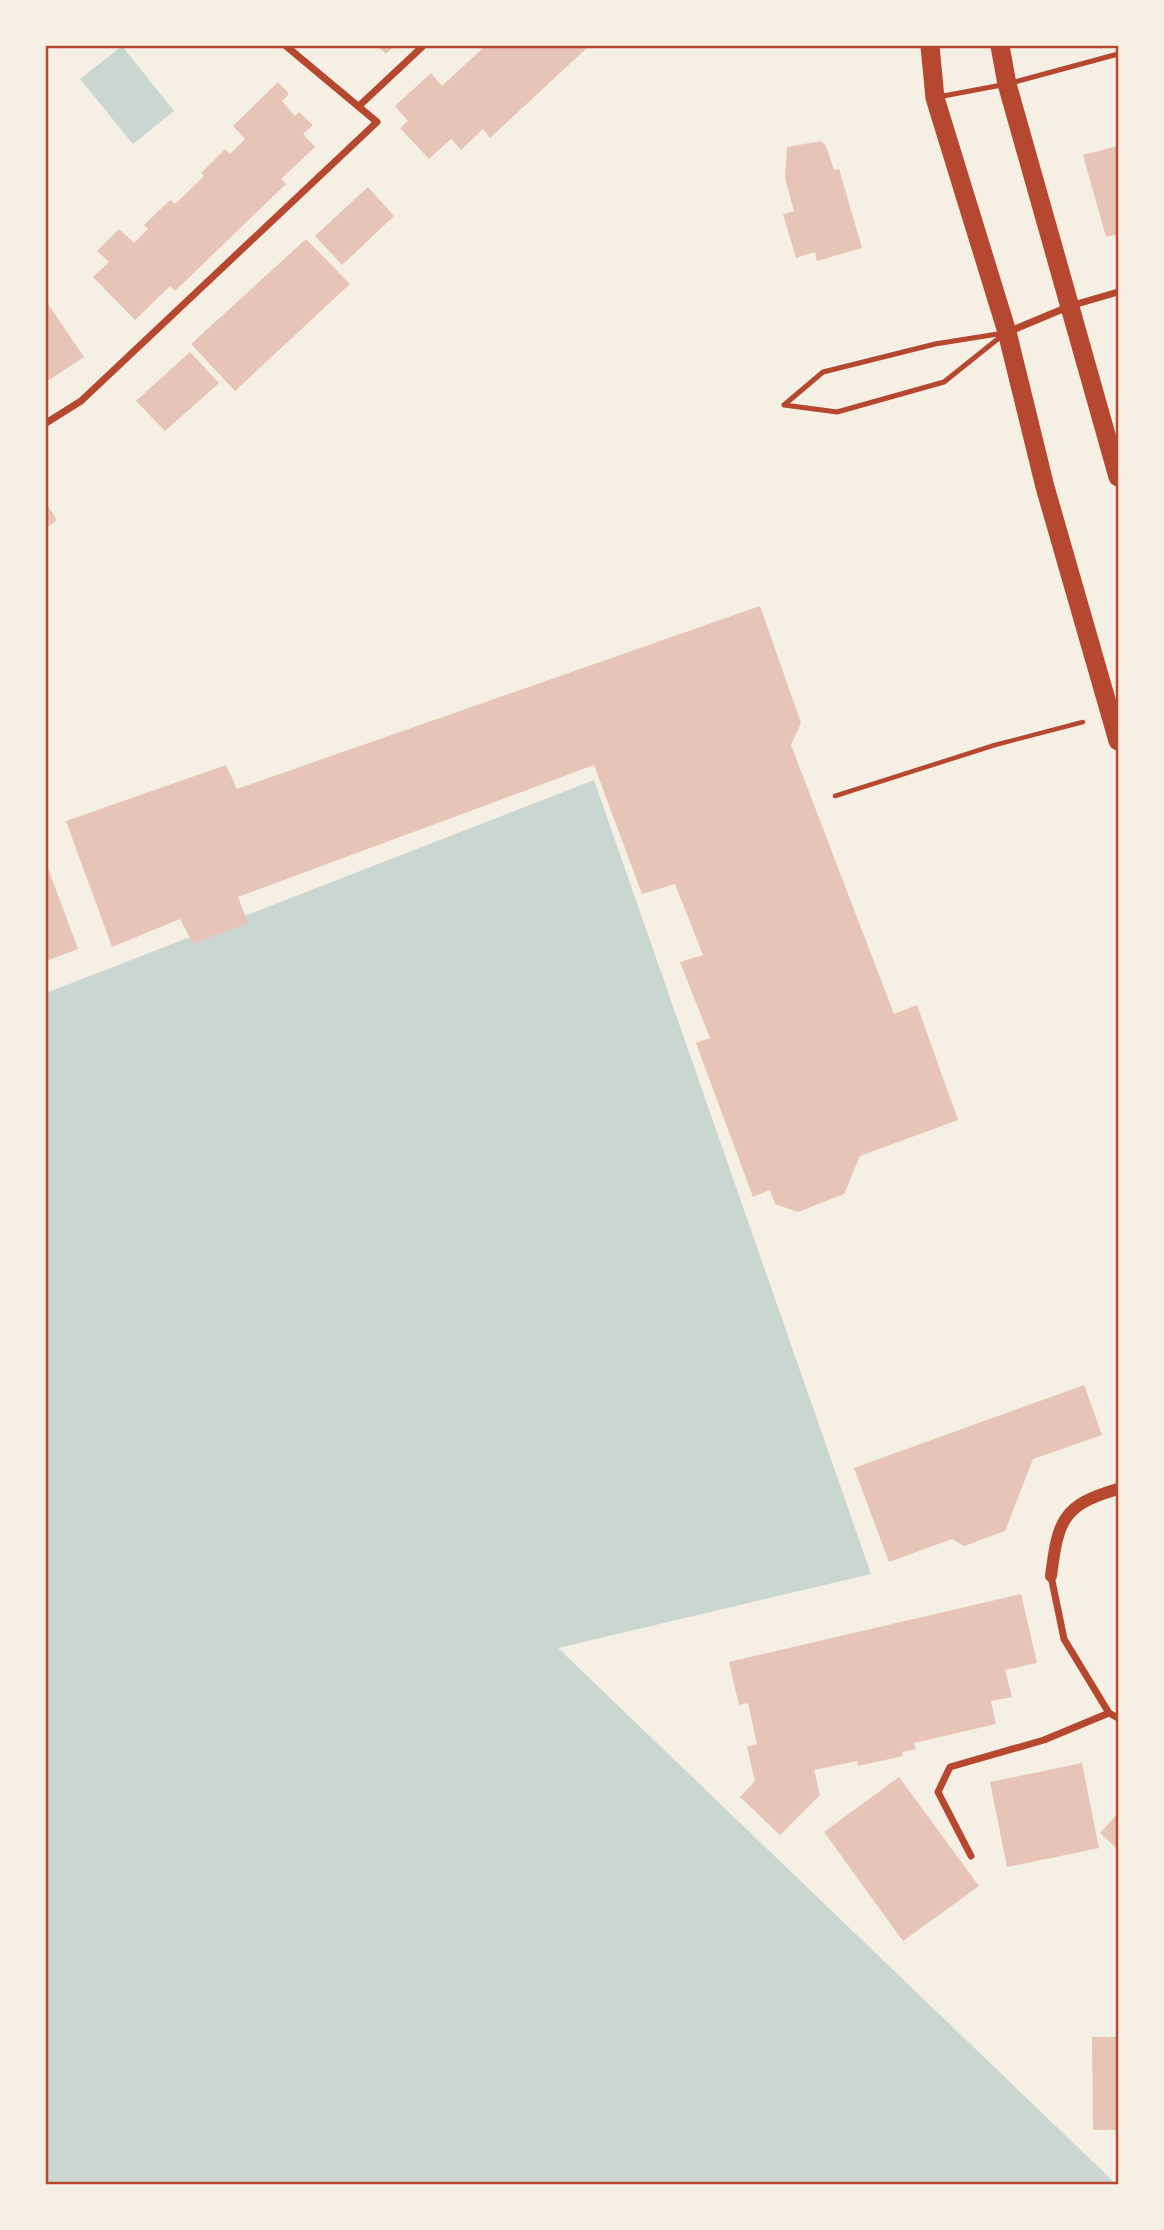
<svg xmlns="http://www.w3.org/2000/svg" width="1164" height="2230" font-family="'Fira Sans Condensed',sans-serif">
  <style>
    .water { fill: #c9d6d2 }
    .building { fill: #e6c5b7 }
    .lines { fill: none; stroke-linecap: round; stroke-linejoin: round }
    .path { stroke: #b5482f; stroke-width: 4.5 }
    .service { stroke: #b5482f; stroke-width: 5 }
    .minor { stroke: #b5482f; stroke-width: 7 }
    .tertiary { stroke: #b5482f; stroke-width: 12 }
    .trunk { stroke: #b5482f; stroke-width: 19 }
    .neatline { fill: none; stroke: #b5482f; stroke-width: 2.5 }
  </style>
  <rect width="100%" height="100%" fill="#f6efe4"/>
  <path class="water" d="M122 46 174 111 133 144 80 79Z
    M594 780 871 1574 558 1648 1116 2184H46V993Z"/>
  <path class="building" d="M377 46H395L386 54Z
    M485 46H589L490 138 483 129 461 150 451 139 429 159 400 128 408 121 395 106 431 73 442 86Z
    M278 82 289 94 282 101 295 116 299 112 313 125 303 134 315 147 281 179 286 184 175 291 170 286 135 320 93 277 109 262 97 251 119 229 134 243 148 229 144 225 170 200 175 204 204 176 201 173 225 149 230 154 245 139 233 126Z
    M821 141 826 146 834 170 839 169 862 248 817 261 815 252 796 258 783 214 794 211 785 178 787 147Z
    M1118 146V234L1106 237 1083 155Z
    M368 187 394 216 342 265 315 236Z
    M306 239 350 284 235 391 191 344Z
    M48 304 84 357 46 382V306Z
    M190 352 219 383 165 431 136 401Z
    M46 503 57 520 46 528Z
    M760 606 801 723 791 745 894 1014 917 1005 958 1120 860 1156 844 1194 798 1212 775 1204 770 1190 753 1197 696 1043 710 1038 680 962 703 955 675 884 642 894 594 765 238 897 248 923 193 944 180 919 112 947 66 821 226 765 237 789Z
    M46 863 78 949 46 961Z
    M1084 1385 1102 1435 1033 1459 1005 1531 964 1546 952 1539 889 1562 854 1468Z
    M1021 1594 1037 1663 1005 1670 1012 1697 991 1701 996 1724 914 1743 916 1749 902 1752 903 1756 858 1766 857 1761 814 1770 820 1795 780 1835 740 1797 755 1781 747 1747 757 1744 748 1703 739 1705 729 1662Z
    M1082 1763 1099 1848 1007 1867 990 1782Z
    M899 1777 979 1886 903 1941 824 1832Z
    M1118 1813V1850L1100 1833Z
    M1092 2037H1118V2130H1093Z"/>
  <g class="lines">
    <path class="path" d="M835 796 995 745 1083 722"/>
    <path class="service" d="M938 97 1007 84 1118 54
      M784 405 837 412 944 382 1004 334
      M784 405 823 372 935 344 1004 333"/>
    <path class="minor" d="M359 106 423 46
      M1008 332 1070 306 1118 292
      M46 423 81 401 377 122 286 46
      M1051 1576 1064 1639 1109 1713 1118 1718
      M971 1856 938 1792 950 1767 1044 1740 1109 1713"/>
    <path class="tertiary" d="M1051 1576C1058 1521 1062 1505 1118 1489"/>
    <path class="trunk" d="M930 46 935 98 1007 332 1045 487 1118 741
      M1000 46 1007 84 1118 477"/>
  </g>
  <rect width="1164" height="2230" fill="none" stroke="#f6efe4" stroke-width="94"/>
  <rect x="47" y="47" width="1070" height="2136" class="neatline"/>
</svg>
